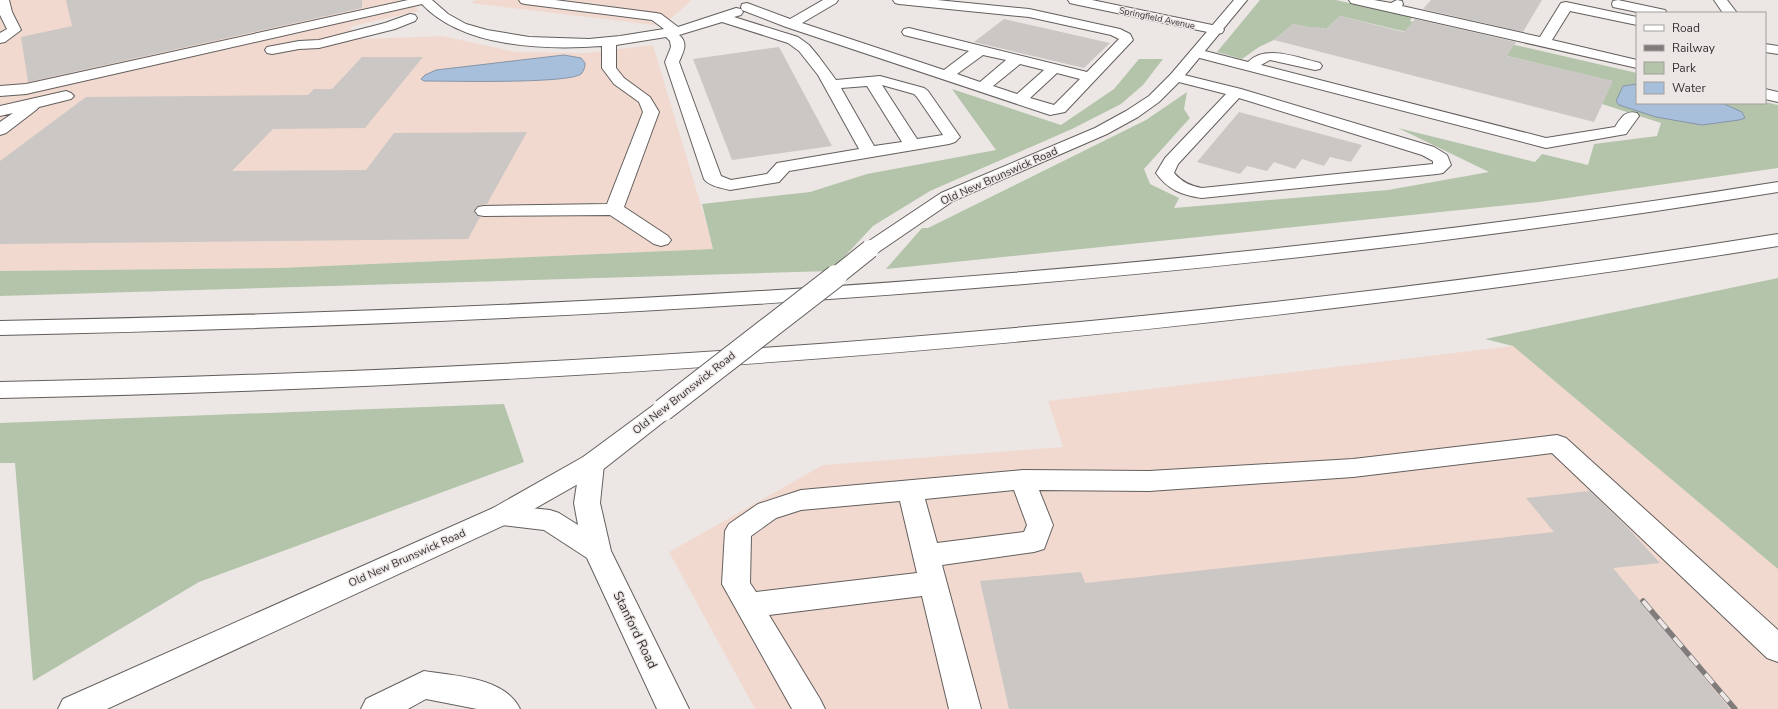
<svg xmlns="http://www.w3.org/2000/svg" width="1778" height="709" font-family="'Nunito Sans',sans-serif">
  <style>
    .industrial { fill: #f1d9cf }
    .green { fill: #b4c4aa }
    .water { fill: #a8bfdb; stroke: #8595a8 }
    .building { fill: #cbc7c5 }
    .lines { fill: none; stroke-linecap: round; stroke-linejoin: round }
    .minor-casing { stroke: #635f5d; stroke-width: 2 }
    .major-casing { stroke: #635f5d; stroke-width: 2 }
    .highway-casing { stroke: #635f5d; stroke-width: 2 }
    .minor { fill: #fff; fill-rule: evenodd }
    .major { fill: #fff; fill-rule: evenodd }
    .highway { fill: #fff; fill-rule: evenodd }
    .rail-casing { stroke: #7f7c7b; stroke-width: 5.5 }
    .rail { stroke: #ece7e5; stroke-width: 4; stroke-dasharray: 12; stroke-linecap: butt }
    .major-bridge-far1-casing { stroke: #635f5d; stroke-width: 20; stroke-linecap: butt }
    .major-bridge-casing { stroke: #635f5d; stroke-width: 24; stroke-linecap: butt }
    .major-bridge-far1 { stroke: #fff; stroke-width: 18 }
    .major-bridge { stroke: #fff; stroke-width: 22 }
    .labels { text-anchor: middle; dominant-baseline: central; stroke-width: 3; stroke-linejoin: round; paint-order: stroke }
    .far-street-label { font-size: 9px; fill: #343232; stroke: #ece7e5 }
    .street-label { font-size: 11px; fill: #343232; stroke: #ece7e5 }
    .near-street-label { font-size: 13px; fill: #343232; stroke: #ece7e5 }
  </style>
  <rect width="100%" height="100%" fill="#ece7e5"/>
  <path class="industrial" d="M0 0H424L412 3 419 11 349 27 363 39 443 36 516 52 586 53 653 45 714 249 279 268 0 271Z
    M476 0H692L662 26 471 3Z
    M1513 346 1778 569V709H755L669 552 823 465 1063 447 1048 401Z"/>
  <path class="green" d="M1260 0H1336L1412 17 1410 21 1637 73V103L1765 102 1778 105V168L1539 202 886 269 922 228H928L1146 120 1187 92 1184 109 1190 118 1144 169 1150 184 1179 198 1174 208 1388 190 1489 172 1398 128 1535 162 1542 154 1588 165 1594 144 1657 136 1661 123 1602 104 1612 81 1340 16 1326 29 1315 27 1312 28 1293 24 1274 40 1259 47 1242 59 1217 52Z
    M1139 59H1163L1143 85 1121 104 1072 129 930 191 873 226 831 271 0 296V271L279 268 713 249 702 204 810 192 867 174 996 150 952 89 1061 125 1114 89Z
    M1778 278V569L1513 346 1485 339Z
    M504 404 524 462 199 582 33 681 15 463H0V423Z"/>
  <path class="water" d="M564 55 581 58 585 63C585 67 584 71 581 74 568 84 448 81 424 81L421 79 425 75 436 70Z
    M1637 84V103H1722L1742 112 1745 118 1739 120 1702 125 1656 117 1619 105 1616 101 1623 86Z"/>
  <path class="building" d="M66 0H362V8L28 82 21 37 72 26Z
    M1431 0H1542L1523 32 1423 9Z
    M1340 16 1404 32 1415 19 1516 42 1507 56 1613 81 1594 122 1274 40 1293 24 1312 28 1315 27 1326 29Z
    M1004 19 1110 43 1084 68 974 42Z
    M779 47 832 146 732 160 693 59Z
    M362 57H423L365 128 273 129 232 171 366 170 394 133 527 132 487 204 478 206 474 210 477 216 480 217 468 239 0 244V161L86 97 308 95 314 89H332Z
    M1239 112 1362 145 1351 162 1330 157 1324 166 1302 159 1295 169 1274 162 1267 171 1247 166 1240 174 1197 162Z
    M1590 491 1627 527 1660 563 1613 568 1730 709H1009L980 581 1081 572 1085 583 1554 532 1526 498Z"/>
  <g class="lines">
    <g class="minor-casing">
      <path id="minor" d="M0 0H9L12 12 21 30 5 42 0 43V33L7 29 0 15Z
        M408 0H432L448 14 466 24 487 30 529 37 589 39 620 36 664 29 652 20 525 4 521 3 519 0H555L656 13 661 14 678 27 736 8 741 9 743 12 741 15 734 17 798 37 809 45 819 57 836 80 880 76 924 88 928 91 960 137 955 142 949 144 789 171 779 182 773 183 730 190C722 188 709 186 704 179L665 62 671 47 670 41 666 37 616 45V68L624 78 650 97 659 112 624 207 668 236 671 240 668 244 661 246 654 244 610 215 484 216 478 215 475 211 478 207 484 206 607 204 643 112 639 102 614 84 602 68V46C546 50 463 48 422 4L26 94 0 96V86L26 84ZM722 22 788 43 799 51 818 75 859 149 777 163 767 174 731 180 721 176 679 62C683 52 689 43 679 35ZM882 85 914 94 917 97 943 135 917 139ZM867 86 902 142 874 146 841 88Z
        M823 0H838L836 3 802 23 944 70 969 51 904 35 902 32 904 29 909 28 1087 72 1119 39 1111 35 1029 17 899 4 895 3 893 0H937L1029 9 1120 29 1130 34 1133 40 1065 112 1050 115 786 27 742 10 741 7 742 4 747 3 790 19ZM983 55 1006 60 980 82 957 74ZM1020 64 1044 70 1017 94 993 86ZM1057 73 1080 79 1054 105 1030 98Z
        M1068 0H1092L1217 26 1222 27 1224 30 1222 33 1217 34 1074 4 1070 3Z
        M1349 0H1374L1391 3 1397 0 1402 1 1403 4 1402 6 1540 37 1561 3 1566 2 1637 17V25L1570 11 1552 40 1637 60V68L1355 4 1351 3Z
        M1618 0 1665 10 1667 13H1642L1613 7 1612 4 1613 1Z
        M1714 0H1727L1737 13H1723Z
        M410 14 415 15 417 18 415 21 395 29 319 48 299 49 272 54 267 53 265 50 267 47 299 41 319 40 385 23Z
        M1765 44 1778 46V54L1765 52Z
        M1197 49 1248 62C1266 44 1298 58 1320 63L1322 66 1320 69 1315 70 1270 60 1261 65 1546 138 1615 127C1621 118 1625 110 1637 113L1639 116 1626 134 1546 148 1192 56 1190 53 1192 50Z
        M1176 73 1241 89 1434 147 1447 155 1451 165 1443 173 1437 174 1202 198C1182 195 1168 190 1156 173L1165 158 1226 94 1171 80 1169 77 1171 74ZM1239 98 1422 155 1433 161V164L1202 188C1190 186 1182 182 1174 173L1178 164Z
        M1765 89 1778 92V102L1765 99Z
        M66 91 71 93 74 96 71 99 39 107 36 110 6 133 0 135V122L13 113 0 116V106Z
        M1557 435 1566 438 1778 630V662L1767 658 1552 453 1353 477 1149 491 1039 490 1053 525 1044 549 1034 552 942 565 981 709H949L922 596 769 615 820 699 825 709H792L722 584 725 531 729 524 758 504 801 490 1023 470 1149 471 1353 459ZM1014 490 1027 525 1024 532 937 543 925 499ZM900 501 917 573 756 592 750 583 751 536 776 518 801 510Z
        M592 455 601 457 604 464 600 503 611 551 689 709H657L587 558 544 530 502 525 493 522 489 515 493 508 502 505 550 510 559 513 578 525 574 503 580 464 583 457Z
        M424 671C454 676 505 677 520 709H477L426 699 408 709H361L366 699Z"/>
    </g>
    <g class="major-casing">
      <path id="major" d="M1234 0H1247L1181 80 1159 102 1138 117 1107 134 953 201 877 253 870 255 863 253 860 249 863 245 941 193 1095 128 1126 111 1149 96 1171 74Z
        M663 402 671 404 675 410 671 416 601 471 511 522 107 709H58L63 699 493 508 583 457 655 404Z"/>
    </g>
    <g class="highway-casing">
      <path id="highway" d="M1778 182V192C1191 288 594 322 0 335V321C594 309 1190 276 1778 182Z
        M1778 234V246C1190 341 595 385 0 398V382C595 369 1190 328 1778 234Z"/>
    </g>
    <use href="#minor" class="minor"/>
    <use href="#major" class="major"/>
    <use href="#highway" class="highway"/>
    <g class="rail-casing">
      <path id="rail" d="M1643 601 1735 709"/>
    </g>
    <use href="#rail" class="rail"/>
    <g class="major-bridge-far1-casing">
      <path id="major-bridge-far1" d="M835 277 870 249"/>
    </g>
    <g class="major-bridge-casing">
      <path id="major-bridge" d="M663 410 836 276"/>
    </g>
    <use href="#major-bridge-far1" class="major-bridge-far1"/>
    <use href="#major-bridge" class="major-bridge"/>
  </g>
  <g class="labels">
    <g class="far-street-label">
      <text transform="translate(1157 18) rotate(12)">Springfield Avenue</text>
    </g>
    <g class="street-label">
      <text transform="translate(999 176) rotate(-24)">Old New Brunswick Road</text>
      <text transform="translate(684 393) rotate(-38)">Old New Brunswick Road</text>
      <text transform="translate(407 558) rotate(-24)">Old New Brunswick Road</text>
    </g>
    <g class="near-street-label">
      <text transform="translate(635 630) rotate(64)">Stanford Road</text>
    </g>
  </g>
  <rect x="1636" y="12" width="130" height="92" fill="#ece7e5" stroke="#a29f9d"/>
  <rect x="1644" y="25" width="20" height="6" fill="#ffffff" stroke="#a29f9d"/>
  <text x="1672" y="32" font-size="12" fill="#343232">Road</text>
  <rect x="1644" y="45" width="20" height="6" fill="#7f7c7b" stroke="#a29f9d"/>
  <text x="1672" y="52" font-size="12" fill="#343232">Railway</text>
  <rect x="1644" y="62" width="20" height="12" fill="#b4c4aa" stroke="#a29f9d"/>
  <text x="1672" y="72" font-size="12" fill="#343232">Park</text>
  <rect x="1644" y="82" width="20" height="12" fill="#a8bfdb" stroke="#a29f9d"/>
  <text x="1672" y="92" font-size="12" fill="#343232">Water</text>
</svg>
